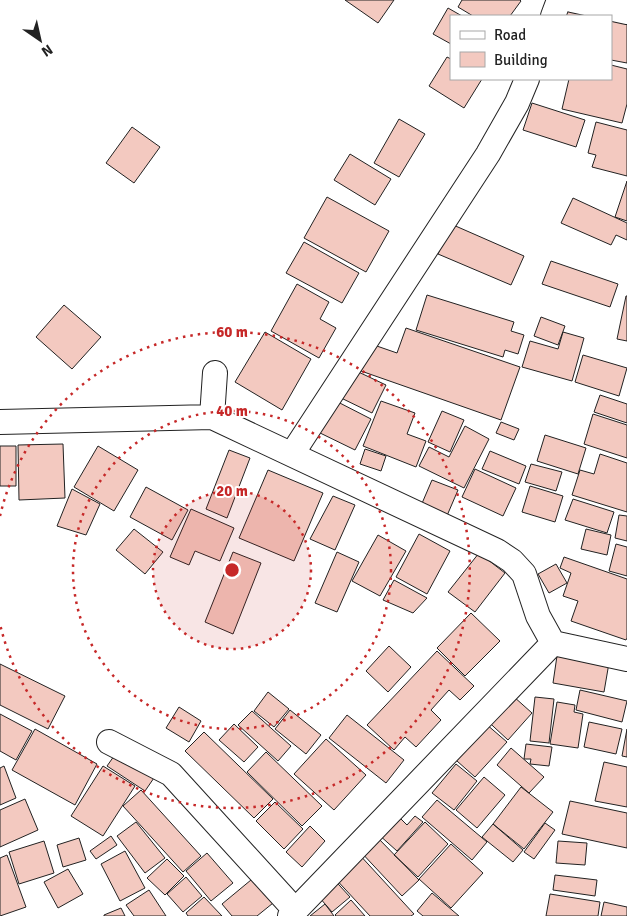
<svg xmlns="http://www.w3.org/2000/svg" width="627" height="916" font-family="Signika,sans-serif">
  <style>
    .building { fill: #f3c9c0; stroke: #222 }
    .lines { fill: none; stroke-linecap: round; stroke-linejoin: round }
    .street-casing { stroke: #222; stroke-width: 26 }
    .street { stroke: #fff; stroke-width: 24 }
    .ring { fill: none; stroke: #c62828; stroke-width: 2.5; stroke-dasharray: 2.5 5 }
    .centre { fill: #c62828; stroke: #fff; stroke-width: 2.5 }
    .ring-label { font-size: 15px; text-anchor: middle; font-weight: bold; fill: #c62828; stroke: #fff; stroke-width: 4; stroke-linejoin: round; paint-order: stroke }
  </style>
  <rect width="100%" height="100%" fill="#fff"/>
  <path class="building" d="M345 0H394L378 23Z
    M462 0H520L521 1 510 16H473L458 7Z
    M448 8 462 16H451V44L433 34Z
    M563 8 603 16H560Z
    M611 18 627 21V63L611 60Z
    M447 57 451 59V79H482L464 108 429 86Z
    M611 65 627 69V104L622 123 562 109 569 79H611Z
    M532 103 585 120 576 147 523 130Z
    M399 119 425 134 399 177 374 163Z
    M596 122 627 130V176L592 167 596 155 588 153Z
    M132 127 160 147 134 183 106 163Z
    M350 154 391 179 375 205 334 180Z
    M627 181V221L615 217Z
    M327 197 389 231 366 272 304 238Z
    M573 198 627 223V240L616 235 611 245 561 223Z
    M451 224 524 256 511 285 438 254Z
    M304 242 359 273 342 303 286 273Z
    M551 261 618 284 610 307 542 284Z
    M297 284 329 302 320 319 336 328 319 358 271 331Z
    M427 295 514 322 511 331 524 335 518 354 505 350 503 357 416 330Z
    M626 296H627V341L617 339Z
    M64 305 101 337 72 369 36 337Z
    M541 317 565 326 558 345 534 336Z
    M406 328 520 367 501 420 361 371 371 344 397 353Z
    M265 332 311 359 282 410 235 382Z
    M563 332 584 338 572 381 522 367 530 341 558 349Z
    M583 355 627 368 619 396 575 382Z
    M350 368 386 385 372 413 337 396Z
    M600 395 627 404V423L594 412Z
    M332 399 371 419 355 450 316 431Z
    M381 401 415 413 407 434 426 441 416 467 363 446Z
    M442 411 464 420 450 452 428 442Z
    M593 414 627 425V458L584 444Z
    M501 422 519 429 514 440 496 433Z
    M465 426 489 439 464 488 419 466 429 447 449 457Z
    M545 435 586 448 578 474 537 461Z
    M63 444 65 498 19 500 18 445Z
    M0 446H16V486H0Z
    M98 446 138 470 114 511 74 487Z
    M365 449 386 456 381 471 360 464Z
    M229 450 250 458 227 518 206 509Z
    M490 451 526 466 519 484 482 469Z
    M600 454 627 463V512L572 495 580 470 594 474Z
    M531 464 562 472 556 491 525 482Z
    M475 469 516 488 503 516 462 497Z
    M268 470 323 493 294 561 239 538Z
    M432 480 458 490 446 518 420 508Z
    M530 486 563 496 555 522 522 512Z
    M146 487 188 510 172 540 130 517Z
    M72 489 100 504 86 535 57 526Z
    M333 496 355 505 335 550 310 539Z
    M573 499 614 512 607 533 565 520Z
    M191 509 234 528 220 561 195 551 189 565 170 557Z
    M619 515 627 516V541L615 538Z
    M134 529 163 552 145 574 116 550Z
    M586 529 611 535 607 555 581 549Z
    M419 534 450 551 427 594 396 577Z
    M378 535 406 551 380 596 352 581Z
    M616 544 627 547V576L609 571Z
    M233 552 261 563 233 634 205 622Z
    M337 552 359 562 337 612 315 603Z
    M479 553 505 573 475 612 448 592Z
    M564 557 627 579V638L626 640 571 621 578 601 563 596 571 573 560 568Z
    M556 564 567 583 549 593 538 574Z
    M394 580 427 598 413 613 383 600Z
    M471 613 500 641 465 676 437 648Z
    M389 646 411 667 388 692 366 671Z
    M558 649 610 657 604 692 553 683Z
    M437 651 474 686 460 700 449 690 431 710 441 720 416 747 405 737 394 750 367 725Z
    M0 664 65 696 48 729 0 705Z
    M504 688 532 713 508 740 480 714Z
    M580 690 627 701 622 722 576 710Z
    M268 692 289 709 274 727 254 711Z
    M535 697 554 699 549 743 530 741Z
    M557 702 575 705 574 712 583 714 578 748 550 744Z
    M179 707 201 721 189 742 166 728Z
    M290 710 321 735 306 754 275 729Z
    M252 711 291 746 278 761 238 725Z
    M0 714 32 731 16 760 0 751Z
    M347 715 404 760 386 783 329 738Z
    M479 718 507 742 475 777 448 753Z
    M589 722 622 729 616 754 584 747Z
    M234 724 258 747 244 762 219 740Z
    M35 729 97 764 75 805 12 770Z
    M627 729V757L622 756Z
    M204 732 273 799 254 818 185 751Z
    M326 739 366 775 334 810 294 774Z
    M526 744 552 747 549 766 530 764 531 759H524Z
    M511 748 544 777 529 793 497 765Z
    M119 749 156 775 145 791 107 766Z
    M266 752 322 806 302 826 247 772Z
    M604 762 627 767V807L595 801Z
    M456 764 477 781 454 810 432 793Z
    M4 766 16 798 0 805V768Z
    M103 766 135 786 103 836 71 816Z
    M484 777 505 795 477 828 456 810Z
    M521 787 553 812 524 849 493 824Z
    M141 790 201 856 183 872 123 806Z
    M25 799 38 830 0 847V810Z
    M437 800 487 842 472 860 422 817Z
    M570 801 627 813V848L562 834Z
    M275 802 303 829 284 849 256 821Z
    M396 814 407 825 415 816 423 822 397 851 378 834Z
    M136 822 165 858 145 873 117 836Z
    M425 822 448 844 418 877 394 855Z
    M545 823 555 830 534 859 524 852Z
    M493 824 523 850 513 862 482 837Z
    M310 826 325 841 302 867 286 852Z
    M375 835 419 880 402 896 359 850Z
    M111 836 117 845 96 859 90 851Z
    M79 838 86 860 63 867 57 845Z
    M44 841 54 873 19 884 9 852Z
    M558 841 587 843 585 865 556 863Z
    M451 844 483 873 451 908 419 879Z
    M125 851 145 888 120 901 101 864Z
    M357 852 414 914 411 916H370L332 875Z
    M207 853 233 883 211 901 186 871Z
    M7 855 26 907 0 916V858Z
    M167 859 184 876 165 895 147 878Z
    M68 869 83 894 58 908 44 882Z
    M257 875 278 899 257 916H232L222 904Z
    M330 875 350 897 332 912 313 890Z
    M555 875 597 880 595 896 553 890Z
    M186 877 202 896 183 912 167 894Z
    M149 890 166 916H134L126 905Z
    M432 893 459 916H423L417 911Z
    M550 894 600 902 598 916H546Z
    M204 897 222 916H188L186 913Z
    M351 900 365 916H336L335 915Z
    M604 902 627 907V916H601Z
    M325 904 334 916H310Z
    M121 908 125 916H104V915Z"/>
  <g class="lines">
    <g class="street-casing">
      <path id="street" d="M572 0 627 12
        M553 16 559 0
        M215 373 212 417 497 551 512 561 524 574 538 616 553 643 627 659
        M0 422 212 417
        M292 454 488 154 517 103 527 79
        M109 742 171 774 295 910
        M290 916 553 643"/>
    </g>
    <use href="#street" class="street"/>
  </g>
  <circle cx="232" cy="570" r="79" fill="#c62828" fill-opacity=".12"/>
  <g class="ring">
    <circle cx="232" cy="570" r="79"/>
    <circle cx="232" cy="570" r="159"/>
    <path d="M0 516A238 238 0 1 1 0 624"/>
  </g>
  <circle cx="232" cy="570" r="8" class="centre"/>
  <g class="ring-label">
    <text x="232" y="337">60 m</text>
    <text x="232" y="416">40 m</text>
    <text x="232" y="496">20 m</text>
  </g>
  <rect x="450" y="15" width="162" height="65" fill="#ffffff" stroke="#a7a7a7"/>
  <rect x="460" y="31" width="25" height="8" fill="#ffffff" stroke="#a7a7a7"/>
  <text x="494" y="40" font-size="15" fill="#222222">Road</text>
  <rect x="460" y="52" width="25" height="15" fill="#f3c9c0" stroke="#a7a7a7"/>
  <text x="494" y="65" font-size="15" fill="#222222">Building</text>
  <g transform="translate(40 40) rotate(146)" stroke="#ffffff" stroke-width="4" paint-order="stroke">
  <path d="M0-4L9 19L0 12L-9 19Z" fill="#222222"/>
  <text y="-8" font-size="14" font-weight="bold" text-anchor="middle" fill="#222222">N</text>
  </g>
</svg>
